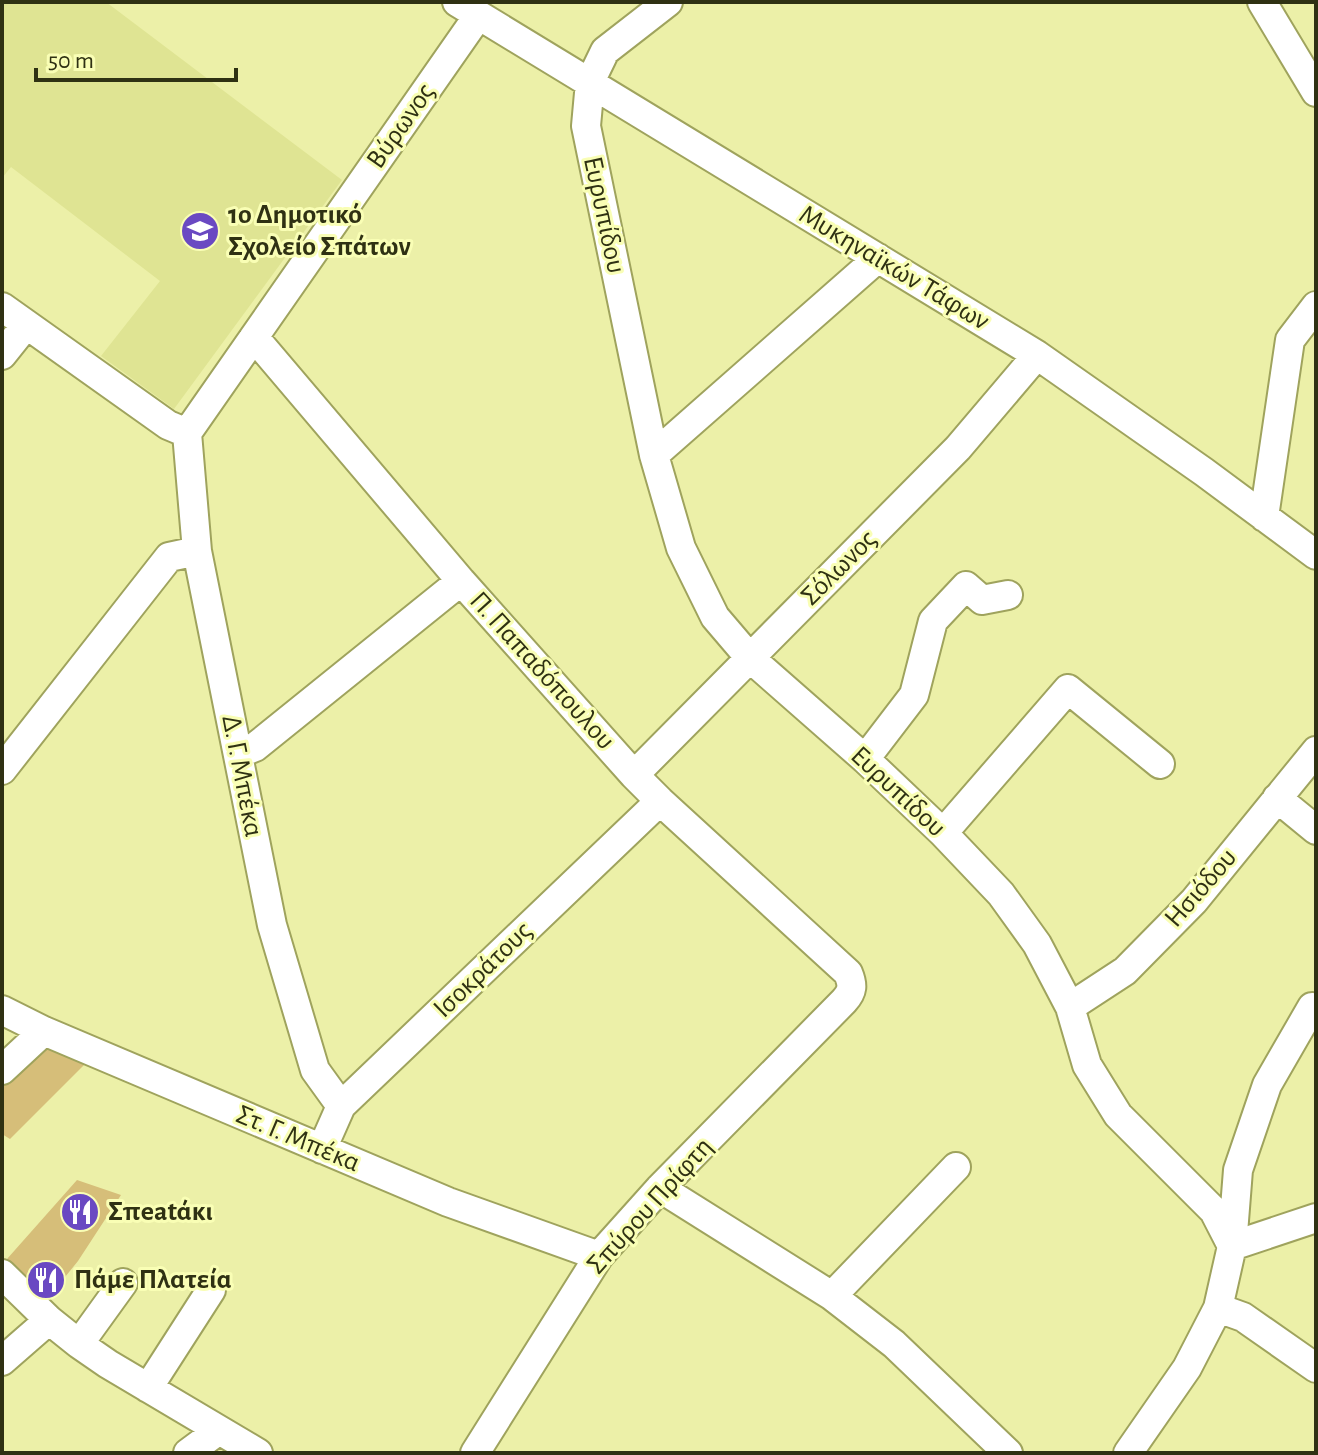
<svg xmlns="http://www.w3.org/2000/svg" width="1318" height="1455" font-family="'Alegreya Sans',sans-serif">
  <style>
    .built { fill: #dfe493 }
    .building { fill: #d6be79 }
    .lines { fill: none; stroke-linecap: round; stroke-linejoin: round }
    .minor-casing { stroke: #9fa35d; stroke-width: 32 }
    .minor { stroke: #fff; stroke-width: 28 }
    .labels { text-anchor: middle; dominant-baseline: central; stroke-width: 6; stroke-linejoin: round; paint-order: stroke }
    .street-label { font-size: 28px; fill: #2f3113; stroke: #f9feb5 }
    .poi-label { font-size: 28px; font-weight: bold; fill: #2f3113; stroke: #f9feb5; text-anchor: start }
  </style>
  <rect width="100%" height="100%" fill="#ecf0a8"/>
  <path class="built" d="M2 2H106L342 180 174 409 101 356 160 281 11 167 2 178Z"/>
  <path class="building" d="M43 1038 88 1061 10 1139 2 1134V1078Z
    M77 1180 121 1195 78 1261 48 1298 7 1259Z"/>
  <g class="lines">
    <g class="minor-casing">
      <path id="minor" d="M457 2 1037 355 1204 472 1316 555
        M668 2 605 51 590 82 586 126 654 455 681 548 715 617 750 658 865 759 943 833 1001 894 1037 944 1070 1007 1087 1065 1118 1115 1214 1211 1232 1246 1218 1308 1187 1368 1128 1453
        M1262 2 1316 92
        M2 307 168 425 187 433
        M254 337 461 581 634 775 660 801 848 973C853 985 853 991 844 1001L660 1188 599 1256 475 1453
        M2 355 26 325
        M187 433 197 551 272 925 315 1070 341 1106
        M187 433 478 16
        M654 455 878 258
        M1264 517 1290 340 1316 306
        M238 754 255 747 461 581
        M865 759 914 695 933 621 966 586 982 600 1008 595
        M2 770 169 557 197 551
        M634 775 958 448 1037 355
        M1277 798 1316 830
        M943 833 1068 689 1160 764
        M1070 1007 1125 971 1194 901 1316 751
        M1312 1007 1267 1085 1238 1170 1232 1246 1316 1218
        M2 1010 44 1031 448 1202 599 1256
        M2 1070 44 1031
        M322 1149 341 1106 660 801
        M660 1188 832 1296 894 1344 1008 1453
        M2 1274 49 1320 79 1344 108 1364 258 1453
        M832 1296 956 1167
        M1218 1308 1243 1317 1316 1368
        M79 1344 123 1283
        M2 1361 49 1320
        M148 1388 211 1290
        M188 1453 219 1430"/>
    </g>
    <use href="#minor" class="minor"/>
  </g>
  <defs>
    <g id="school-disc" transform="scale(2)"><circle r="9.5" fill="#6a49c2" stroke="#f9feb5"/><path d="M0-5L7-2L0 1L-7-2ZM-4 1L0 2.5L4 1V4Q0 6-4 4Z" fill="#fff"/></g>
    <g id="restaurant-disc" transform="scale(2)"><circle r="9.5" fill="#6a49c2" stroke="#f9feb5"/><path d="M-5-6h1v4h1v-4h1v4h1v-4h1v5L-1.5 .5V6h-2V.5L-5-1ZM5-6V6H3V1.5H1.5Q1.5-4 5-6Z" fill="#fff"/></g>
  </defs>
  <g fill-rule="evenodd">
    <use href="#school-disc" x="200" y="231"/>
    <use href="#restaurant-disc" x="80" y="1212"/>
    <use href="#restaurant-disc" x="46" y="1280"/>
  </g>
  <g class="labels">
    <g class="street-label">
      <text transform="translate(401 126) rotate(-55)">Βύρωνος</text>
      <text transform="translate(604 215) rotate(78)">Ευρυπίδου</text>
      <text transform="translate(894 268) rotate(31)">Μυκηναϊκών Τάφων</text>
      <text transform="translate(839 568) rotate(-45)">Σόλωνος</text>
      <text transform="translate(542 671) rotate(48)">Π. Παπαδόπουλου</text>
      <text transform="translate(242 776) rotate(79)">Δ. Γ. Μπέκα</text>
      <text transform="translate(898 792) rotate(43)">Ευρυπίδου</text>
      <text transform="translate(1201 888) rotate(-49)">Ησιόδου</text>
      <text transform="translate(483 970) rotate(-44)">Ισοκράτους</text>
      <text transform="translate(298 1139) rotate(23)">Στ. Γ. Μπέκα</text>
      <text transform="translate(650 1206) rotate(-48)">Σπύρου Πρίφτη</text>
    </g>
    <g class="poi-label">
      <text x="228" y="215">1ο Δημοτικό<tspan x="228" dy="32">Σχολείο Σπάτων</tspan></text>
      <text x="108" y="1212">Σπeatάκι</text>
      <text x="74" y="1280">Πάμε Πλατεία</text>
    </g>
  </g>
  <rect width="1318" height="1455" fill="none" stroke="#2f3113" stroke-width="8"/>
  <path d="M36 68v12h200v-12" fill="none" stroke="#2f3113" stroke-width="4"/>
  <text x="48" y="68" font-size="24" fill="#2f3113" stroke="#f9feb5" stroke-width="6" paint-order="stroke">50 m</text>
</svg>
